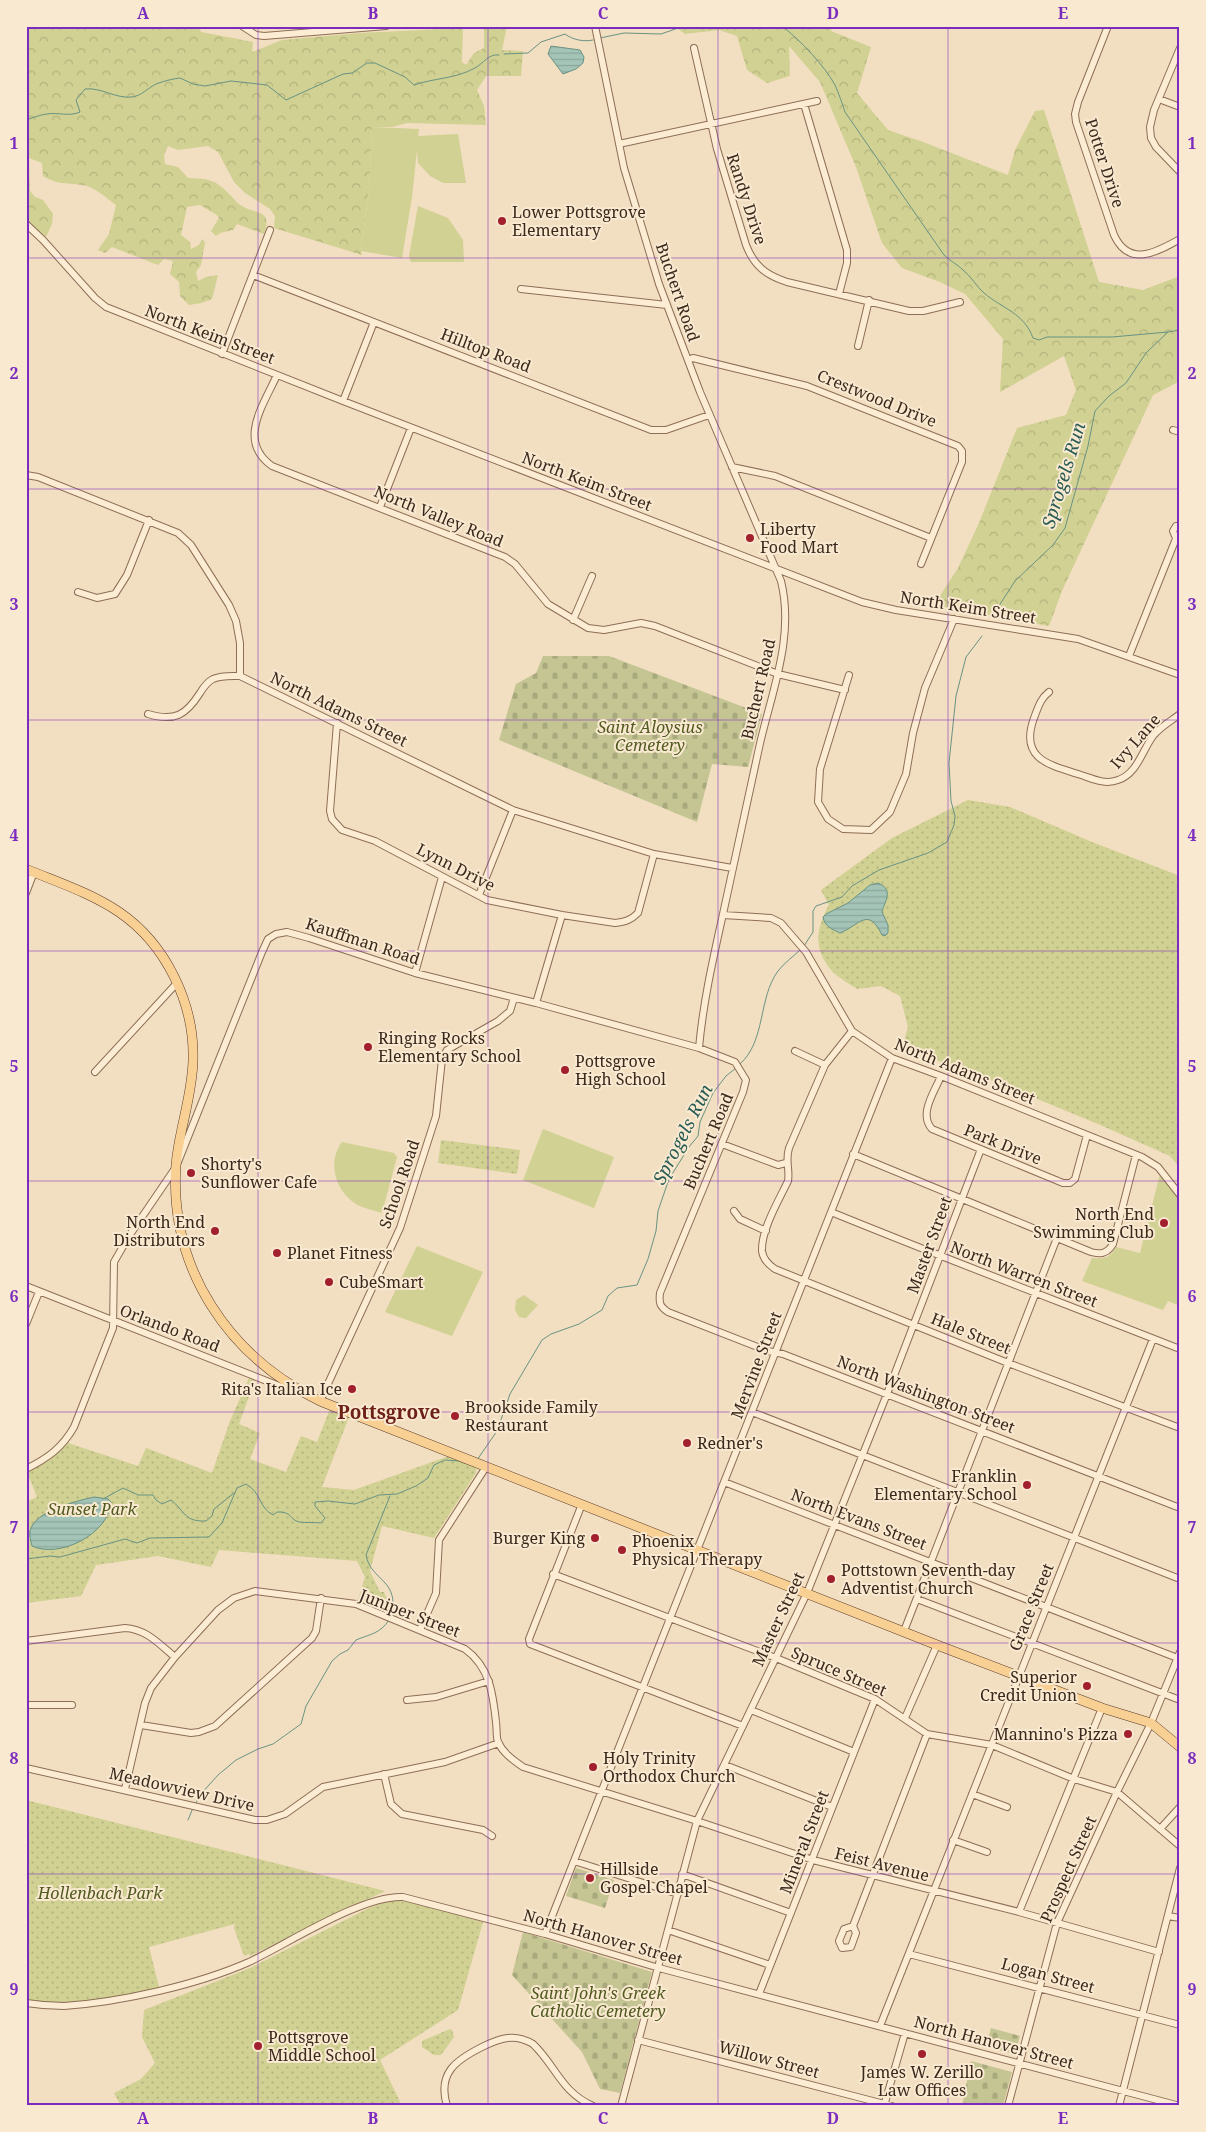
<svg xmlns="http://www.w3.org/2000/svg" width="1206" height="2132" font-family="'Noto Serif',serif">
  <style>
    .grass { fill: url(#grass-dots) }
    .forest { fill: url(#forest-crowns) }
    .cemetery { fill: url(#cemetery-stones) }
    .pitch { fill: #d0d192 }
    .water { fill: url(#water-rules); stroke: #699384 }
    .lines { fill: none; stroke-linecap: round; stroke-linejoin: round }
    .stream { stroke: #699384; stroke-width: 1 }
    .minor-casing { stroke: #8d6e56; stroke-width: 8 }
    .major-casing { stroke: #5a3c2b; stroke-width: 10 }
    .minor { stroke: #fcecd4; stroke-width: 6 }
    .major { stroke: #f9d094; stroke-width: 9 }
    .grid { fill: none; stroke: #7b2cbf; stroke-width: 1; stroke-opacity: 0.55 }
    .poi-dot { fill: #a2202d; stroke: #f9e9d0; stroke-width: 2 }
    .labels { text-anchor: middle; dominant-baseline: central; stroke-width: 4; stroke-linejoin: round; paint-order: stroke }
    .street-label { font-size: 16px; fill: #3b281c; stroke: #f9e9d0 }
    .poi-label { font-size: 16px; fill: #3b281c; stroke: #f9e9d0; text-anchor: start }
    .park-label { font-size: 16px; font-style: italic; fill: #515a20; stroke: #f9e9d0 }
    .water-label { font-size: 18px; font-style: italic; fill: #295c54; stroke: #f9e9d0 }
    .quarter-label { font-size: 19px; font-weight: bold; fill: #6c2017; stroke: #f9e9d0 }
    .neatline { fill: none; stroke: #7b2cbf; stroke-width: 2 }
    .grid-label { font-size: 16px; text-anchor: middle; font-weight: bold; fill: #7b2cbf }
  </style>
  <defs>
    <pattern id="grass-dots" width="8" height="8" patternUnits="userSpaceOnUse" patternTransform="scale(1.25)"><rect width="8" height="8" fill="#d0d192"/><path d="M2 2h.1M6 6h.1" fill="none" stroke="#b4b37d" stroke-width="1.8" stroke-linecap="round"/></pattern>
    <pattern id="forest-crowns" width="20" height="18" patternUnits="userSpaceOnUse" patternTransform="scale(1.25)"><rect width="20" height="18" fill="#d0d192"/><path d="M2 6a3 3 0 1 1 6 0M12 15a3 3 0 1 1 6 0" fill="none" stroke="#b4b37d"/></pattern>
    <pattern id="cemetery-stones" width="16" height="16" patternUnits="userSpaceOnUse" patternTransform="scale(1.25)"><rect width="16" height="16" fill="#c4c593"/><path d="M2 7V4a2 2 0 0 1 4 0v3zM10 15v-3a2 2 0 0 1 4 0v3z" fill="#a9a97e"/></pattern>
    <pattern id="water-rules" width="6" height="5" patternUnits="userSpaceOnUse" patternTransform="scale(1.25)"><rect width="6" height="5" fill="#a3c4b7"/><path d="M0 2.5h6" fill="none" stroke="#8da89d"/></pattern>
  </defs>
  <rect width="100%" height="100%" fill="#f2dec0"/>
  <path class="grass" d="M968 800 1010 807 1092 842 1180 876V1168L1170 1156 1098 1124 986 1078 902 1048 908 1027 900 996 881 986 857 989C849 983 838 978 831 970 813 948 816 928 829 905L821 890 892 838Z
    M441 1140 520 1150 517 1174 438 1163Z
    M249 1378 255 1380 239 1424 260 1433 250 1459 286 1472 301 1436 317 1442 330 1409 349 1417 322 1487 354 1490 449 1456 476 1467V1473L434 1538 382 1526 370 1571 380 1592H384L393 1613 358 1600 365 1577 357 1561 219 1550 211 1567 158 1556 96 1565 81 1596 26 1603V1502L37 1497 27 1472 51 1459 68 1443 138 1466 146 1448 212 1473 230 1421Z
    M26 1800 385 1891 250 1956 249 1954 244 1956 234 1928 235 1924 149 1947 159 1987 126 1995 71 2003 26 2001Z
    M392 1900 408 1902 483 1922 458 2010 380 2060 402 2106H121L114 2093 141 2079 155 2063 142 2037 144 2010 250 1968 371 1907Z
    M450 2029 452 2030 454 2037 441 2055H434L422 2047V2041Z"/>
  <path class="forest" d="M26 26H199L201 32 253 42 252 52 282 40 360 33 463 28 462 62 466 65 474 53 484 48V26H507L502 50 523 51 521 76H486L477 90 484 106 486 125 407 123 392 127H372L369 191 361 251 362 255 274 228 275 216 270 209 245 193 234 182 218 152 208 146 178 150 168 146 164 155 165 164 178 167 188 178C209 179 215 179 230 195 234 198 237 204 242 206 257 215 273 209 264 234L237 224 233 230 220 233 216 236 211 231 219 218 217 215 200 205 187 207 181 235 190 242 191 249 199 245 202 239 205 242 201 265 196 272 198 281 206 277 218 275 212 299 201 303 189 305 180 296 179 282 170 274 173 261 164 259 158 265 112 247 105 253 98 250 109 234 116 205C106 198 94 186 82 185 63 182 61 186 43 176L42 163 29 158 30 191 35 197 43 200 53 214 52 224 46 237 26 221Z
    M674 26H832L831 31 871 47 857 93 888 130 923 142 1008 175 1015 150 1035 111 1044 110 1099 282 1143 290 1180 276V381L1153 395 1062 591 1049 626 934 605 958 568 979 523 1017 428 1066 415 1076 390 1064 356 1000 392 1003 339 965 294 940 282 902 268 882 243 856 167 820 82 789 46 790 76 767 83 747 70 737 36 719 30 685 34Z"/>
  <path class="cemetery" d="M543 656H609L762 714 748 767 712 764 697 822 499 740 516 684 536 673Z
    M576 1868 614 1880 605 1908 566 1896Z
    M523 1932 652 1972 620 2093 600 2089 582 2052 512 1975Z
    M991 2028 1020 2036 1015 2054 986 2047Z
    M971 2061 1012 2072 1003 2106H962Z"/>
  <path class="pitch" d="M372 127 419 129 418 136 458 134 466 183H443L430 176 418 163 417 150 412 197 402 258 361 251 369 191Z
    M418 206 448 218 463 240 464 262H411L409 256Z
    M543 1129 614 1157 594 1208 523 1180Z
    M342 1142 394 1153 397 1157 382 1213C373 1210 363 1208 356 1204 335 1191 327 1162 342 1142Z
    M1160 1174 1180 1199V1306L1168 1301 1163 1310 1082 1281 1092 1258C1103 1259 1111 1258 1116 1247L1140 1253Z
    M417 1246 483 1272 452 1336 385 1312Z
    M524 1295 538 1305 526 1318 519 1317 515 1310 516 1300Z"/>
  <path class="water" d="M551 46 580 50 584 57 583 63 576 69 563 74 548 54Z
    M878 883C895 890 884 902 882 912L888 925V933L885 936 882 935C868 906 860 925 840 933 832 929 825 927 823 917L826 914 848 903 870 885Z
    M94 1497 108 1499 111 1502C109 1534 59 1559 32 1546 31 1542 29 1535 30 1531 34 1511 77 1501 94 1497Z"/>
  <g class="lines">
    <path class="stream" d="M782 26C800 40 824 65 835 85 839 94 842 103 845 112L944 255C950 261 957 264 963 270 971 276 976 286 984 293 1003 309 1024 313 1033 338L1039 340 1047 337H1112L1168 332
      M600 38 624 33 661 34 684 26
      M504 54 528 53 541 42 565 34C573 40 584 42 593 40
      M26 120C33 118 39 115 47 114 58 112 69 117 80 112L76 100 85 89C101 87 116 99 132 97 141 96 148 88 156 84 164 81 172 79 180 78L193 84 205 86 231 81 267 85 286 100 343 74 352 73 367 63H375L405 77 414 85C434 78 455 79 475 68 483 64 489 53 499 55
      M995 612 1015 581 1053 545 1065 528 1088 446 1095 411 1109 396 1126 383 1146 353 1168 332 1180 330
      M804 946 813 932V911L816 906 842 897 852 886 879 870 928 853 947 842 954 825 955 816 951 801 949 763 956 696 966 657 982 636
      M740 1064C766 1041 758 998 778 971 784 963 794 956 801 949
      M477 1460 497 1431 510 1394 542 1340 551 1334 579 1324 602 1310 608 1296 617 1288 637 1285 648 1259 656 1231 658 1211 669 1179 689 1147 698 1136 700 1122 713 1093 726 1076 736 1068
      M390 1496 366 1555C371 1582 401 1579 391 1617
      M103 1499 123 1488 138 1495H153L156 1500 162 1504 171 1500C185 1511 184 1522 206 1521L212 1516 214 1509 234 1493
      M26 1559 50 1556 60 1557 125 1539 137 1543 150 1538 209 1537 222 1523 237 1488 246 1484C262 1493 258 1507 273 1515L277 1512C292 1511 290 1520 299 1522 306 1523 314 1522 321 1523L325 1518 315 1506V1502L328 1501 355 1504 379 1495 397 1494 416 1486 428 1478 434 1465 445 1460 459 1461 471 1465
      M195 1805 200 1795 218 1775 236 1760 258 1749 273 1744 301 1724 306 1706 332 1661 340 1654 348 1650 356 1640C370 1634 380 1634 389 1620
      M188 1820 193 1808"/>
    <g class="minor-casing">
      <path id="minor" d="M242 26 256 35 264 36 386 26
        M595 26 624 168 659 284 700 392 781 581C795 638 771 693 759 748 747 803 735 859 723 914 713 959 703 1003 699 1048L735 1062 746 1080 743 1092 660 1293C659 1302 659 1306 668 1312L768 1351 783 1354 1180 1508
        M1108 26 1078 102 1075 114 1076 122 1114 235C1129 268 1157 252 1180 239
        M694 48 717 149 746 245C754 266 766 275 787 282L909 311H923L960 302
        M1180 48 1154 110 1150 127 1151 138 1156 147 1180 172
        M1159 99 1180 107
        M804 104 847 250V263L839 294
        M619 144 817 101
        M26 224 43 240 95 298 106 307 343 401 862 602 896 610 1078 639 1180 675
        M253 275 651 430H666L709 415
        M521 289 667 305
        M858 346 869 300
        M222 354 270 230
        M688 360 693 358 709 362 807 386 958 446 962 451V462L921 564
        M277 375C263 406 237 441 272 466L505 557 515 564 548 604 588 628 604 630 641 623 655 626 778 674 845 690
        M343 401 374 322
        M1173 430 1180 432
        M732 467 775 476 931 538
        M26 475 38 477 178 533 191 545 229 605 236 621 240 643V676L513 810 654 854 732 868
        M380 507 411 428
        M1179 537 1175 536 1173 531 1176 526H1180
        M78 592 97 598 115 594 127 575 149 520
        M573 620 592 576
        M1129 656 1177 536
        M849 675 820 769 818 802 828 819 843 829 871 830 890 812 906 774 913 733 925 688 954 619
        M1049 692C1040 699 1038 708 1034 718 1019 759 1049 765 1081 775 1093 779 1105 785 1118 780 1137 774 1142 751 1153 736 1160 727 1171 721 1180 714
        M148 714C175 722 186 715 200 693 203 688 207 682 213 679 222 675 231 676 240 676
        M337 723 330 811 332 819 342 830 375 841 487 900 562 915 615 923C625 922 631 920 638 913L654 854
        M26 893 34 872
        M479 895 513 810
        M723 915 771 918 781 923 806 952 852 1031 892 1058 941 1076 1142 1157 1158 1167 1180 1195
        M415 973 442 877
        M536 1003 562 915
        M852 1031 825 1065 789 1148C785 1161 790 1169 788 1181 779 1200 761 1230 762 1251 763 1259 769 1265 775 1269L1008 1363 1180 1428
        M795 1051 825 1065
        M95 1072 177 983
        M941 1076C935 1091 918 1114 932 1129L1063 1183H1070L1075 1179 1087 1135
        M722 1144 778 1165 786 1163
        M853 1154 1091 1252C1101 1255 1108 1253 1113 1244L1136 1155
        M734 1211 740 1219 766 1231
        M831 1212C946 1259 1063 1303 1180 1349
        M26 1286 282 1387 299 1392
        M26 1324 39 1292
        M320 1401 400 1228 436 1116 442 1059 447 1050 498 1021 510 1011 514 998
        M752 1412 1180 1579
        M26 1469C48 1458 62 1448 74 1427L113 1328 114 1262 129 1236 176 1167 262 952 268 939 276 934 287 932 309 938 415 973 536 1003 699 1048
        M724 1482 1180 1659
        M582 1504 529 1639 530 1644 743 1726
        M553 1574 776 1658 875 1699 927 1734 992 1745 1074 1779 1117 1792 1180 1846
        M917 1599 1180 1700
        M420 1630 436 1593 439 1540 486 1467
        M904 1631 1057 1238
        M26 1641 125 1628C146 1629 159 1644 175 1657
        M407 1700 436 1697 489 1681
        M26 1705H72
        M751 1710 854 1752
        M905 1718 937 1645
        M141 1725 191 1733 199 1732 215 1726 312 1638 316 1631 321 1598
        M725 1765 832 1807
        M26 1768 255 1820H267L285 1814 323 1787 445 1762 499 1743
        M384 1774 391 1804 402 1814 483 1830 492 1836
        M125 1789 145 1703 151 1688 175 1657 218 1610 234 1598 255 1591 356 1604 465 1649C490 1667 493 1694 496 1722 497 1729 496 1736 498 1742 503 1753 513 1760 523 1767L697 1821 813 1860 1019 1912 1159 1952
        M972 1794 1007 1807
        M1160 1829 1180 1807
        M953 1840 987 1852
        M574 1861 678 1894
        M682 1874 791 1913
        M1019 1912 1102 1708
        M1168 1916 1180 1918
        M853 1926 844 1929 839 1941 842 1948 851 1947 856 1933 853 1926 927 1734
        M668 1930 770 1965
        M545 1934 892 1058
        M909 1954 1180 2025
        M759 1994 875 1699
        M26 2003C39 2005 52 2006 64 2006 121 2002 197 1985 249 1962 289 1943 362 1895 403 1897L545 1934 659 1968 1180 2106
        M880 2026 1153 1339
        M638 2040 892 2106
        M447 2106C437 2073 456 2060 482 2047 500 2038 515 2033 533 2044 556 2066 561 2092 593 2106
        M621 2106 697 1821 807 1593 887 1394 981 1149
        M884 2106 905 2033
        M1008 2106 1057 1923 1117 1792 1151 1723 1180 1652
        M1119 2106 1180 1868"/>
    </g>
    <g class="major-casing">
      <path id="major" d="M26 869C57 882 91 893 119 912 166 944 195 1004 193 1061 192 1097 179 1130 176 1165 169 1269 229 1357 320 1401L937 1645 1102 1708 1151 1723 1180 1747"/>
    </g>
    <use href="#minor" class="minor"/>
    <use href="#major" class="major"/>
  </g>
  <path class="grid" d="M258 26V2106M488 26V2106M718 26V2106M948 26V2106M26 258H1180M26 489H1180M26 720H1180M26 951H1180M26 1181H1180M26 1412H1180M26 1643H1180M26 1874H1180"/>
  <g class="poi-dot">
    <circle cx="502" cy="221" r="5"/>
    <circle cx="750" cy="538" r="5"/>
    <circle cx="368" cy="1047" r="5"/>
    <circle cx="565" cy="1070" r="5"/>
    <circle cx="191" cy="1173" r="5"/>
    <circle cx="1164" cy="1223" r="5"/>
    <circle cx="215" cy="1231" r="5"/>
    <circle cx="277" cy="1253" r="5"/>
    <circle cx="329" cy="1282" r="5"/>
    <circle cx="352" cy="1389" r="5"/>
    <circle cx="455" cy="1416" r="5"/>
    <circle cx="687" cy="1443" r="5"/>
    <circle cx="1027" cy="1485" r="5"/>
    <circle cx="595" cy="1538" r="5"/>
    <circle cx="622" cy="1550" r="5"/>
    <circle cx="831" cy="1579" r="5"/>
    <circle cx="1087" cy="1686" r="5"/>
    <circle cx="1128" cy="1734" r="5"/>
    <circle cx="593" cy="1767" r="5"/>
    <circle cx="590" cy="1878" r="5"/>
    <circle cx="258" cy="2046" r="5"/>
    <circle cx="922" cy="2054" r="5"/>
  </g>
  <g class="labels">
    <g class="street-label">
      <text transform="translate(1105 163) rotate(72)">Potter Drive</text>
      <text transform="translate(747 199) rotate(72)">Randy Drive</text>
      <text transform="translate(678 292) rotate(71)">Buchert Road</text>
      <text transform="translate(210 334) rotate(21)">North Keim Street</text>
      <text transform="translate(486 350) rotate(21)">Hilltop Road</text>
      <text transform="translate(877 398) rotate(22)">Crestwood Drive</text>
      <text transform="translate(587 481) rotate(21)">North Keim Street</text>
      <text transform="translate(439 516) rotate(22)">North Valley Road</text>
      <text transform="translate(968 607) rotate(9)">North Keim Street</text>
      <text transform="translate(758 689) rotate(-77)">Buchert Road</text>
      <text transform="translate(339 709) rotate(26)">North Adams Street</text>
      <text transform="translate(1135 741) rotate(-49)">Ivy Lane</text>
      <text transform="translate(456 867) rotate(27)">Lynn Drive</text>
      <text transform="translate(363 941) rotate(18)">Kauffman Road</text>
      <text transform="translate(965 1071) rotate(22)">North Adams Street</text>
      <text transform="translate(708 1141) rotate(-67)">Buchert Road</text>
      <text transform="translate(1003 1144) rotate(22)">Park Drive</text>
      <text transform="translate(399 1184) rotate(-71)">School Road</text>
      <text transform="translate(929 1245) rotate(-70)">Master Street</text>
      <text transform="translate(1024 1274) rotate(21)">North Warren Street</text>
      <text transform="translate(170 1328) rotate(21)">Orlando Road</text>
      <text transform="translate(971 1333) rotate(22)">Hale Street</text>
      <text transform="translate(756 1365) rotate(-69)">Mervine Street</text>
      <text transform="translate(926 1394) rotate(21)">North Washington Street</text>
      <text transform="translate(859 1519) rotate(21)">North Evans Street</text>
      <text transform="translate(1031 1607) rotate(-68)">Grace Street</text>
      <text transform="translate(410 1613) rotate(21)">Juniper Street</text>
      <text transform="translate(778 1619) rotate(-65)">Master Street</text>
      <text transform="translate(839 1671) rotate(23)">Spruce Street</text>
      <text transform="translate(182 1789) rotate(13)">Meadowview Drive</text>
      <text transform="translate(804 1842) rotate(-69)">Mineral Street</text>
      <text transform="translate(882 1864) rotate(14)">Feist Avenue</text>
      <text transform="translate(1068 1869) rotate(-66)">Prospect Street</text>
      <text transform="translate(603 1937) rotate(16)">North Hanover Street</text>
      <text transform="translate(1048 1975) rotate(15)">Logan Street</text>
      <text transform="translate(994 2042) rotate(15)">North Hanover Street</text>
      <text transform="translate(769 2059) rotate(15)">Willow Street</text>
    </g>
    <g class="poi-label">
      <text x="512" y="212">Lower Pottsgrove<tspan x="512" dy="18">Elementary</tspan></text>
      <text x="760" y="529">Liberty<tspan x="760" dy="18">Food Mart</tspan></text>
      <text x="378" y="1038">Ringing Rocks<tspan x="378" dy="18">Elementary School</tspan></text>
      <text x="575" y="1061">Pottsgrove<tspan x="575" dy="18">High School</tspan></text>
      <text x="201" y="1164">Shorty's<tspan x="201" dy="18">Sunflower Cafe</tspan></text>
      <text x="1154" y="1214" text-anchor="end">North End<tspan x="1154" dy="18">Swimming Club</tspan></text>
      <text x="205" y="1222" text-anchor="end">North End<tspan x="205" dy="18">Distributors</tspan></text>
      <text x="287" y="1253">Planet Fitness</text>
      <text x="339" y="1282">CubeSmart</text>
      <text x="342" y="1389" text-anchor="end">Rita's Italian Ice</text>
      <text x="465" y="1407">Brookside Family<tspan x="465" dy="18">Restaurant</tspan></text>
      <text x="697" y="1443">Redner's</text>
      <text x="1017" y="1476" text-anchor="end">Franklin<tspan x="1017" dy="18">Elementary School</tspan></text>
      <text x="585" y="1538" text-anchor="end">Burger King</text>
      <text x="632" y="1541">Phoenix<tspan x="632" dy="18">Physical Therapy</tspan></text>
      <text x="841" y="1570">Pottstown Seventh-day<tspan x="841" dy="18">Adventist Church</tspan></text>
      <text x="1077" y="1677" text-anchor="end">Superior<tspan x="1077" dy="18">Credit Union</tspan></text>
      <text x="1118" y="1734" text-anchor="end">Mannino's Pizza</text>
      <text x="603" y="1758">Holy Trinity<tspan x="603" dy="18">Orthodox Church</tspan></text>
      <text x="600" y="1869">Hillside<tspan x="600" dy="18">Gospel Chapel</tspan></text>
      <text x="268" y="2037">Pottsgrove<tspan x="268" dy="18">Middle School</tspan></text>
      <text x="922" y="2072" text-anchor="middle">James W. Zerillo<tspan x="922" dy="18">Law Offices</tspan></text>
    </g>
    <g class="park-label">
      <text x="650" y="727">Saint Aloysius<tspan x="650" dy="18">Cemetery</tspan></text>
      <text x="92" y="1509">Sunset Park</text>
      <text x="100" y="1893">Hollenbach Park</text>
      <text x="598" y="1993">Saint John's Greek<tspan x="598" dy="18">Catholic Cemetery</tspan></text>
    </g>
    <g class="water-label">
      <text transform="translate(1063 475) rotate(-73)">Sprogels Run</text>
      <text transform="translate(682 1134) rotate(-63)">Sprogels Run</text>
    </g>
    <g class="quarter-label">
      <text x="389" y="1412">Pottsgrove</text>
    </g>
  </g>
  <rect width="1206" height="2132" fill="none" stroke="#f9e9d0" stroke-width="55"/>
  <rect x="28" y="28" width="1150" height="2076" class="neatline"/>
  <g class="grid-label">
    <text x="143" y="19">A</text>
    <text x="373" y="19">B</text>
    <text x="603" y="19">C</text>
    <text x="833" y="19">D</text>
    <text x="1063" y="19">E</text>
    <text x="14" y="149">1</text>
    <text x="1192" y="149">1</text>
    <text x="14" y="379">2</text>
    <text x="1192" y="379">2</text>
    <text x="14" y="610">3</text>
    <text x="1192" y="610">3</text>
    <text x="14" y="841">4</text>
    <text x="1192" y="841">4</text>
    <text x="14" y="1072">5</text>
    <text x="1192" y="1072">5</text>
    <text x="14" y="1302">6</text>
    <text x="1192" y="1302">6</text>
    <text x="14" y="1533">7</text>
    <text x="1192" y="1533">7</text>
    <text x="14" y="1764">8</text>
    <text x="1192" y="1764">8</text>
    <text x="14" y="1995">9</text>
    <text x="1192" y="1995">9</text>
    <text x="143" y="2124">A</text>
    <text x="373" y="2124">B</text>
    <text x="603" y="2124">C</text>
    <text x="833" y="2124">D</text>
    <text x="1063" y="2124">E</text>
  </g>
</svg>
